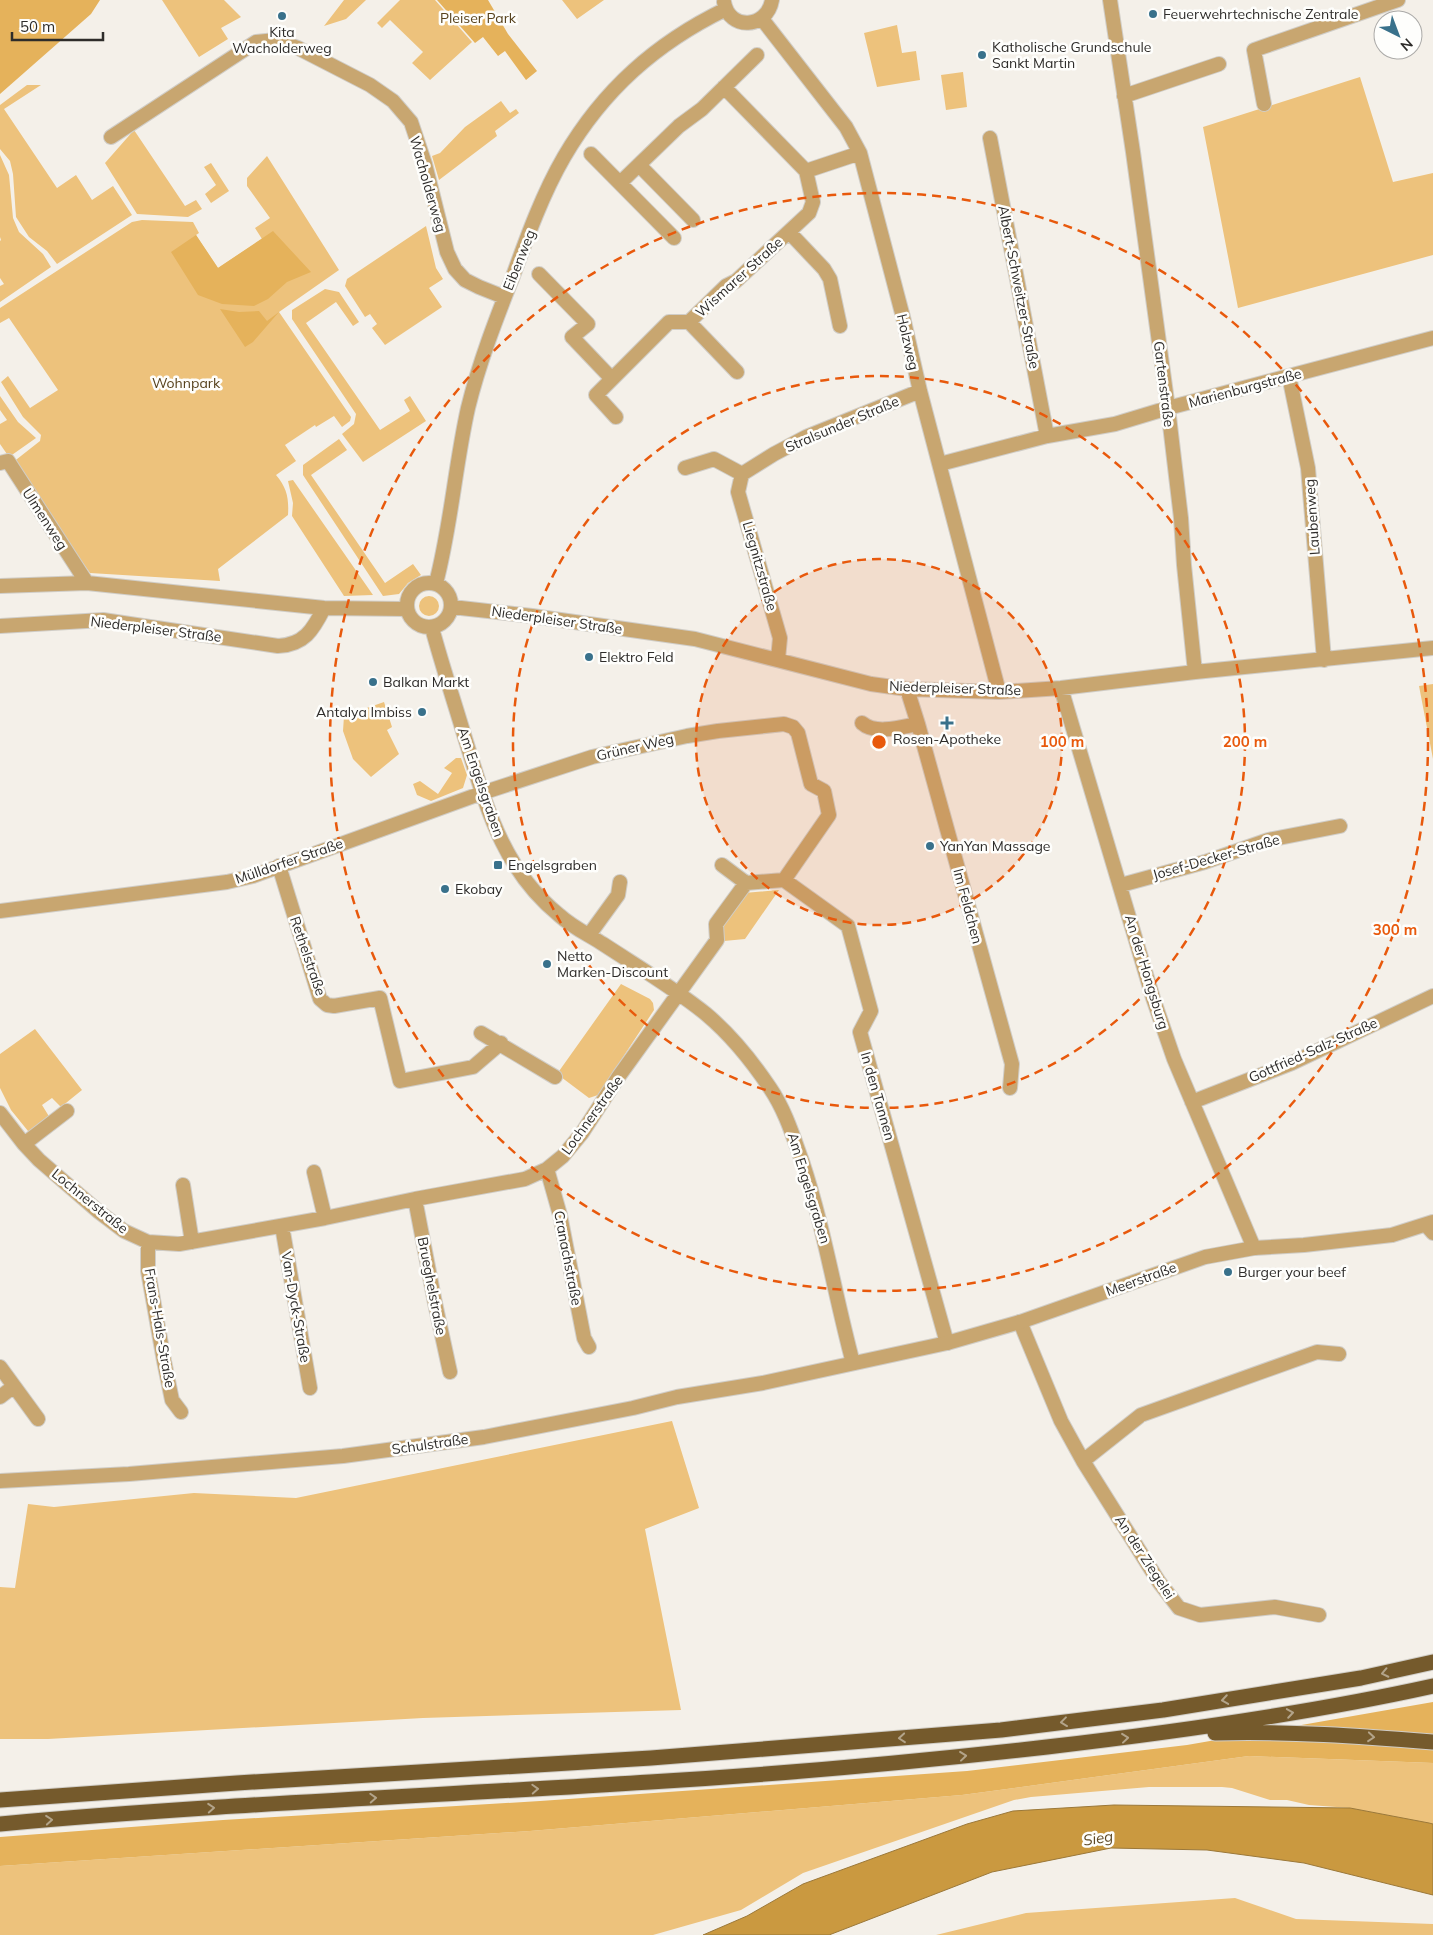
<svg xmlns="http://www.w3.org/2000/svg" width="1433" height="1935" font-family="Mulish,sans-serif">
  <style>
    .green { fill: #edc27c }
    .forest { fill: #e5b25b }
    .water { fill: #ca9940; stroke: #9b7839 }
    .lines { fill: none; stroke-linecap: round; stroke-linejoin: round }
    .minor-casing { stroke: #d0cdc7; stroke-width: 16 }
    .tertiary-casing { stroke: #d0cdc7; stroke-width: 16 }
    .motorway-casing { stroke: #d0cdc7; stroke-width: 17 }
    .minor { stroke: #c8a670; stroke-width: 14 }
    .tertiary { stroke: #c8a670; stroke-width: 14 }
    .motorway { stroke: #755a2c; stroke-width: 15 }
    .oneway { stroke: #b3a48a }
    .ring { fill: none; stroke: #e8590c; stroke-width: 2.5; stroke-dasharray: 9 6 }
    .poi-dot { fill: #39718b; stroke: #fefefc; stroke-width: 2 }
    .labels { text-anchor: middle; dominant-baseline: central; stroke-width: 5; stroke-linejoin: round; paint-order: stroke }
    .poi-label { font-size: 14px; fill: #2e2c2a; stroke: #fefefc; text-anchor: start }
    .park-label { font-size: 14px; fill: #56411c; stroke: #fefefc }
    .street-label { font-size: 14px; fill: #2e2c2a; stroke: #fefefc }
    .water-label { font-size: 15px; font-style: italic; fill: #5d4723; stroke: #fefefc }
    .centre { fill: #e8590c; stroke: #fefefc; stroke-width: 2.5 }
    .ring-label { font-size: 15px; text-anchor: middle; font-weight: bold; fill: #e8590c; stroke: #fefefc; stroke-width: 5; stroke-linejoin: round; paint-order: stroke }
  </style>
  <rect width="100%" height="100%" fill="#f4f0e9"/>
  <path class="green" d="M162 0H224L241 17 221 28 228 39 199 57Z
    M344 0H366L346 19 324 26Z
    M400 0H435L472 42 430 80 412 63 423 52 390 20 382 28 377 23Z
    M562 0H604L577 19Z
    M897 25 902 53 916 51 920 80 877 87 864 33Z
    M963 72 967 107 946 110 941 75Z
    M1360 77 1393 182 1433 173V255L1238 308 1203 127Z
    M27 85H41L4 109 57 188 76 175 92 200 113 186 132 215 57 264 47 251 29 237 16 217 13 174 10 161 0 149V105Z
    M501 101 510 113 516 109 519 113 495 131 497 136 439 180 432 156 440 153 465 127Z
    M134 130 185 206 196 200 202 209 188 217 137 214 105 163Z
    M0 155 9 175 13 218 19 232 43 254 51 267 0 302V286L4 284 0 278V241L1 240 0 237Z
    M267 156 339 270 279 312 351 417 350 421 342 427 334 416 316 427 315 425 285 445 296 461 276 475C287 488 289 498 288 515L218 569 220 581 90 573 12 463 40 441 41 435 23 417 1 382 8 376 30 408 58 390 9 318 0 323V308L132 222 142 220 193 222 199 233 196 235 218 268 262 239 255 228 270 218 247 186V178Z
    M211 163 229 191 211 203 205 194 216 185 204 167Z
    M426 226 436 268 443 279 429 288 442 307 385 345 372 328 377 324 370 314 365 317 345 286 347 279Z
    M325 289 339 292 359 322 353 326 336 302 306 323 380 430 410 411 404 400 410 396 426 421 363 462 342 434 354 424 356 414 292 319V310Z
    M0 396 18 422 36 438 9 457 0 444V424L7 420 0 410Z
    M339 439 347 450 311 475 385 583 413 564 421 575 408 583 399 594 383 596 303 475V465Z
    M293 480 373 595 344 596 292 516 293 503 288 481Z
    M419 606a10 10 0 1 1 20 0a10 10 0 1 1-20 0Z
    M1433 684V759L1419 686Z
    M384 702 392 727 387 730 399 754 371 777 353 759 343 731 344 716Z
    M456 758H461L467 775 463 788 431 801 417 795 413 784 420 781 438 794 452 773 444 768Z
    M779 890 745 939 724 941V925L744 893Z
    M621 984 650 999 653 1003 654 1010 598 1095 589 1098 557 1074Z
    M35 1029 82 1090 61 1107 52 1098 42 1105 50 1118 32 1131H28L11 1110 0 1088V1054Z
    M672 1421 699 1508 645 1529 681 1710 423 1718 48 1739H0V1587L15 1588 28 1504 54 1507 194 1493 296 1498Z
    M1249 1756 1433 1763V1824L1350 1808 1309 1805 1287 1800H1270L1232 1788 1222 1787H1149L1031 1797 1014 1800 803 1873 741 1910 653 1935H0V1866L530 1831 962 1795Z
    M1235 1898 1296 1919 1433 1924V1935H936L1026 1913Z"/>
  <path class="forest" d="M0 0H100L91 14 0 94Z
    M437 0H488L508 34 537 71 526 80 505 51 498 56 483 37 475 43Z
    M273 231 311 272 287 282 268 299 254 306 222 304 198 295 171 252 196 235 218 268Z
    M220 309 239 312 259 311 267 321 279 312 253 342 245 347Z
    M1433 1702V1763L1249 1756 962 1795 530 1831 0 1866V1837L223 1820 540 1801 967 1771 1187 1745Z"/>
  <path class="water" d="M1114 1805 1350 1808 1429 1823 1433 1824V1895L1304 1863 1207 1850 1111 1848 992 1872 829 1935H703L747 1916 803 1884 967 1824 1013 1811Z"/>
  <g class="lines">
    <g class="minor-casing">
      <path id="minor" d="M1110 0 1133 152 1168 408 1181 518 1184 565 1195 672
        M724 2C729 31 767 29 772 0
        M762 19 846 127 860 153 903 317 920 391 999 692
        M724 87 806 171
        M1124 96 1219 64
        M1264 104 1254 50 1398 0
        M111 137 256 42 276 40 298 48 370 85 393 101 411 122 425 164 447 252 455 269 465 280 479 287 504 297
        M990 138 1047 436
        M591 154 674 238
        M639 165 693 220
        M620 183 679 126 702 109 757 55
        M789 232 824 269 830 279 840 326
        M539 274 588 324 572 337 612 379
        M689 322 737 372
        M1289 376 1308 468 1324 660
        M616 417 596 395 669 322H689L726 286 736 281 809 213 813 202 806 171 860 153
        M0 463 8 461 87 583
        M940 464 1047 436 1115 424 1168 408 1433 338
        M685 468 714 459 742 474 774 454 806 437 920 391
        M742 474 738 492 780 638 778 659
        M407 605a22 22 0 1 1 44 0a22 22 0 1 1-44 0Z
        M436 583C451 526 455 466 468 408 479 363 496 319 513 276 527 237 543 193 564 157 603 90 656 43 726 9
        M0 586 87 583 324 608 407 609
        M452 607 532 616 695 639 871 684 907 689 999 692 1061 688 1195 672 1433 648
        M0 626 103 620 278 646C304 645 313 630 324 608
        M432 628C442 665 454 701 465 738 486 805 502 869 559 915 572 927 589 935 603 944 638 967 674 988 706 1014 731 1035 752 1061 770 1088 785 1110 793 1136 802 1161 824 1227 835 1296 853 1363
        M1061 688 1153 998 1174 1059 1254 1248
        M907 689 918 724 1012 1064 1010 1088
        M862 723C875 735 902 727 918 724
        M722 865 746 883
        M279 866 320 999 327 1005 334 1006 380 998 400 1081 473 1067 501 1043
        M784 880 848 926 871 1011 860 1032 947 1343
        M1121 885 1205 862 1268 840 1340 826
        M0 911 227 882 253 876 482 793 592 757 687 736 718 731 784 724 793 727 798 733 811 784 824 791 829 815 784 880 746 883 716 924 717 940 619 1076 582 1133 563 1156 547 1169 525 1179 415 1199 325 1218 179 1244 148 1242 124 1231 99 1212 39 1160 24 1144 0 1113
        M589 935 618 895 620 882
        M481 1033 555 1077
        M1192 1102 1292 1063 1433 996
        M24 1144 67 1111
        M547 1169 560 1215 584 1338 589 1347
        M314 1172 325 1218
        M183 1185 192 1242
        M415 1199 435 1303 450 1372
        M1426 1225 1433 1233
        M282 1226 310 1388
        M148 1242V1271L164 1361 172 1400 181 1412
        M1020 1322 1061 1421 1083 1461 1159 1582 1179 1608 1200 1615 1275 1607 1319 1615
        M0 1367 38 1419
        M0 1397 13 1387
        M1083 1461 1141 1415 1317 1352 1339 1354"/>
    </g>
    <g class="tertiary-casing">
      <path id="tertiary" d="M0 1481 129 1474 343 1456 484 1437 633 1408 677 1397 763 1383 947 1343 1020 1322 1205 1257 1254 1248 1304 1245 1392 1235 1433 1222"/>
    </g>
    <g class="motorway-casing">
      <path id="motorway" d="M1215 1733C1288 1731 1360 1736 1433 1742
        M0 1800 237 1783 651 1758 1001 1730 1163 1710 1361 1678 1433 1662
        M0 1824C216 1804 433 1796 650 1782 783 1774 915 1762 1047 1747 1176 1732 1306 1714 1433 1686"/>
    </g>
    <use href="#minor" class="minor"/>
    <use href="#tertiary" class="tertiary"/>
    <use href="#motorway" class="motorway"/>
  </g>
  <defs><path id="oneway-chevron" d="M-2-3.5L2.5 0L-2 3.5" fill="none" stroke-width="1.6" stroke-linecap="round" stroke-linejoin="round" transform="scale(1.25)"/></defs>
  <g class="oneway">
    <use href="#oneway-chevron" transform="translate(1385 1673) rotate(168)"/>
    <use href="#oneway-chevron" transform="translate(1225 1700) rotate(171)"/>
    <use href="#oneway-chevron" transform="translate(1290 1713) rotate(-9)"/>
    <use href="#oneway-chevron" transform="translate(1064 1722) rotate(173)"/>
    <use href="#oneway-chevron" transform="translate(1371 1737) rotate(5)"/>
    <use href="#oneway-chevron" transform="translate(902 1738) rotate(175)"/>
    <use href="#oneway-chevron" transform="translate(1125 1738) rotate(-6)"/>
    <use href="#oneway-chevron" transform="translate(963 1756) rotate(-6)"/>
    <use href="#oneway-chevron" transform="translate(535 1789) rotate(-3)"/>
    <use href="#oneway-chevron" transform="translate(373 1798) rotate(-3)"/>
    <use href="#oneway-chevron" transform="translate(211 1808) rotate(-4)"/>
    <use href="#oneway-chevron" transform="translate(49 1820) rotate(-5)"/>
  </g>
  <circle cx="879" cy="742" r="183" fill="#e8590c" fill-opacity=".12"/>
  <g class="ring">
    <circle cx="879" cy="742" r="183"/>
    <circle cx="879" cy="742" r="366"/>
    <circle cx="879" cy="742" r="549"/>
  </g>
  <g class="poi-dot">
    <circle cx="1153" cy="14" r="5"/>
    <circle cx="282" cy="16" r="5"/>
    <circle cx="982" cy="55" r="5"/>
    <circle cx="589" cy="657" r="5"/>
    <circle cx="373" cy="682" r="5"/>
    <circle cx="422" cy="712" r="5"/>
    <path d="M944.5 715.5h5v5h5v5h-5v5h-5v-5h-5v-5h5z"/>
    <circle cx="930" cy="846" r="5"/>
    <rect x="493" y="860" width="10" height="10" rx="2.5"/>
    <circle cx="445" cy="889" r="5"/>
    <circle cx="547" cy="964" r="5"/>
    <circle cx="1228" cy="1272" r="5"/>
  </g>
  <g class="labels">
    <g class="poi-label">
      <text x="1163" y="14">Feuerwehrtechnische Zentrale</text>
      <text x="282" y="32" text-anchor="middle">Kita<tspan x="282" dy="16">Wacholderweg</tspan></text>
      <text x="992" y="47">Katholische Grundschule<tspan x="992" dy="16">Sankt Martin</tspan></text>
      <text x="599" y="657">Elektro Feld</text>
      <text x="383" y="682">Balkan Markt</text>
      <text x="412" y="712" text-anchor="end">Antalya Imbiss</text>
      <text x="947" y="739" text-anchor="middle">Rosen-Apotheke</text>
      <text x="940" y="846">YanYan Massage</text>
      <text x="508" y="865">Engelsgraben</text>
      <text x="455" y="889">Ekobay</text>
      <text x="557" y="956">Netto<tspan x="557" dy="16">Marken-Discount</tspan></text>
      <text x="1238" y="1272">Burger your beef</text>
    </g>
    <g class="park-label">
      <text x="478" y="18">Pleiser Park</text>
      <text x="186" y="383">Wohnpark</text>
    </g>
    <g class="street-label">
      <text transform="translate(428 184) rotate(74)">Wacholderweg</text>
      <text transform="translate(519 260) rotate(-68)">Eibenweg</text>
      <text transform="translate(739 277) rotate(-42)">Wismarer Straße</text>
      <text transform="translate(1019 287) rotate(79)">Albert-Schweitzer-Straße</text>
      <text transform="translate(908 342) rotate(77)">Holzweg</text>
      <text transform="translate(1164 384) rotate(83)">Gartenstraße</text>
      <text transform="translate(1245 388) rotate(-15)">Marienburgstraße</text>
      <text transform="translate(842 424) rotate(-23)">Stralsunder Straße</text>
      <text transform="translate(1312 517) rotate(-94)">Laubenweg</text>
      <text transform="translate(45 519) rotate(57)">Ulmenweg</text>
      <text transform="translate(760 566) rotate(74)">Liegnitzstraße</text>
      <text transform="translate(557 620) rotate(8)">Niederpleiser Straße</text>
      <text transform="translate(156 629) rotate(7)">Niederpleiser Straße</text>
      <text transform="translate(955 688) rotate(2)">Niederpleiser Straße</text>
      <text transform="translate(635 747) rotate(-13)">Grüner Weg</text>
      <text transform="translate(481 782) rotate(71)">Am Engelsgraben</text>
      <text transform="translate(1216 857) rotate(-16)">Josef-Decker-Straße</text>
      <text transform="translate(289 861) rotate(-19)">Mülldorfer Straße</text>
      <text transform="translate(968 906) rotate(75)">Im Feldchen</text>
      <text transform="translate(308 956) rotate(71)">Rethelstraße</text>
      <text transform="translate(1147 972) rotate(73)">An der Hongsburg</text>
      <text transform="translate(1313 1050) rotate(-24)">Gottfried-Salz-Straße</text>
      <text transform="translate(878 1096) rotate(74)">In den Tannen</text>
      <text transform="translate(592 1115) rotate(-54)">Lochnerstraße</text>
      <text transform="translate(809 1188) rotate(73)">Am Engelsgraben</text>
      <text transform="translate(90 1201) rotate(39)">Lochnerstraße</text>
      <text transform="translate(568 1258) rotate(79)">Cranachstraße</text>
      <text transform="translate(1141 1279) rotate(-20)">Meerstraße</text>
      <text transform="translate(432 1286) rotate(79)">Brueghelstraße</text>
      <text transform="translate(296 1307) rotate(80)">Van-Dyck-Straße</text>
      <text transform="translate(160 1328) rotate(80)">Frans-Hals-Straße</text>
      <text transform="translate(430 1444) rotate(-8)">Schulstraße</text>
      <text transform="translate(1145 1557) rotate(57)">An der Ziegelei</text>
    </g>
    <g class="water-label">
      <text transform="translate(1098 1838) rotate(-9)">Sieg</text>
    </g>
  </g>
  <circle cx="879" cy="742" r="8" class="centre"/>
  <g class="ring-label">
    <text x="1062" y="747">100 m</text>
    <text x="1245" y="747">200 m</text>
    <text x="1395" y="935">300 m</text>
  </g>
  <g transform="translate(1398 35) rotate(138)"><circle r="24" fill="#fefefc" stroke="#abaaa8"/>
  <path d="M0-4L9 19L0 12L-9 19Z" fill="#39718b"/>
  <text y="-8" font-size="14" font-weight="bold" text-anchor="middle" fill="#2e2c2a">N</text>
  </g>
  <path d="M12 32v8h91v-8" fill="none" stroke="#2e2c2a" stroke-width="2.5"/>
  <text x="20" y="32" font-size="15" fill="#2e2c2a" stroke="#fefefc" stroke-width="4" paint-order="stroke">50 m</text>
</svg>
